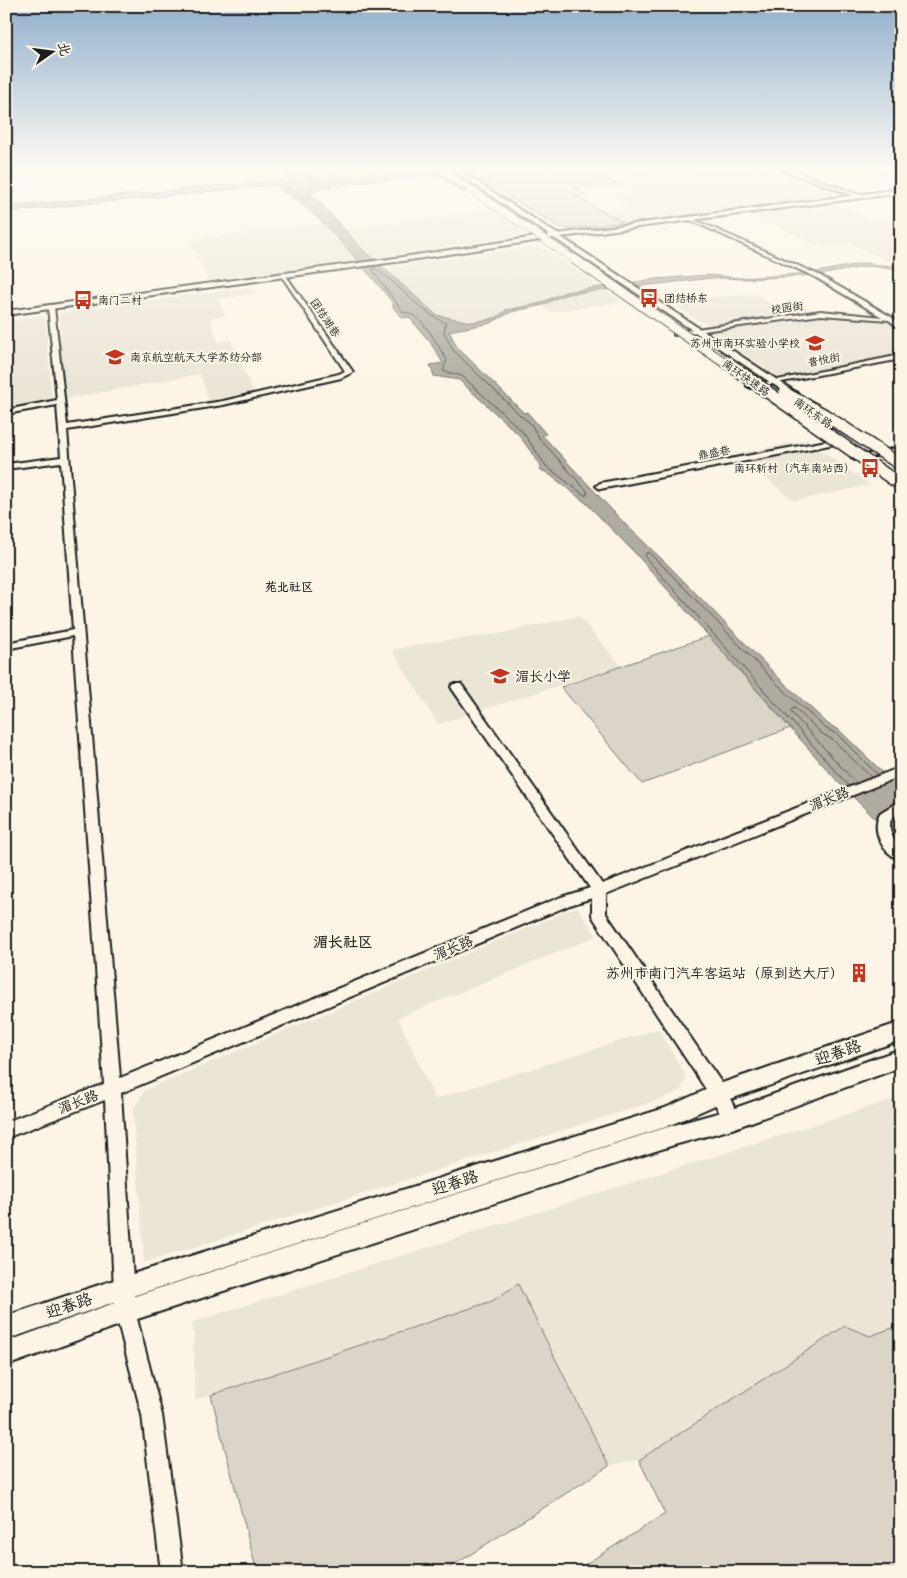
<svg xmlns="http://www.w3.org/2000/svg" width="907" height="1578" font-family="Pangolin,'LXGW WenKai TC',sans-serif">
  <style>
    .built { fill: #ebe5d6 }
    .green { fill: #dbd5c8; stroke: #7c7872 }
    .water { fill: #b0aba1; stroke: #75726c }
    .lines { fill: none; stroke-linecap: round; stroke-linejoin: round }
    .shore { stroke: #575551; stroke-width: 1 }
    .minor-casing { stroke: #1c1c1c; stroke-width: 4 }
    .major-casing { stroke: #1c1c1c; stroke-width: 4 }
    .minor { fill: #fcf5e5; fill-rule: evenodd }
    .major { fill: #fcf5e5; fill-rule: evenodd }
    .highway-bridge-far2-casing { stroke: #1c1c1c; stroke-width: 8; stroke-linecap: butt }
    .highway-bridge-far1-casing { stroke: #1c1c1c; stroke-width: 11; stroke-linecap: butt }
    .highway-bridge-casing { stroke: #1c1c1c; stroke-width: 14; stroke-linecap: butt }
    .highway-bridge-far2 { stroke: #fcf5e5; stroke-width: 7 }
    .highway-bridge-far1 { stroke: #fcf5e5; stroke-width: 9 }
    .highway-bridge { stroke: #fcf5e5; stroke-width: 11 }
    .labels { text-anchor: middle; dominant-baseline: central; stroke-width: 4; stroke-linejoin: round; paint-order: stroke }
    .far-poi-label { font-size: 11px; fill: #1c1c1c; stroke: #fcf5e5; text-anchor: start }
    .far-street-label { font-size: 11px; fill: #1c1c1c; stroke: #fcf5e5 }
    .far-neighbourhood-label { font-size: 12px; font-weight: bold; fill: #1c1c1c; stroke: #fcf5e5 }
    .poi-label { font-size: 14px; fill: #1c1c1c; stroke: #fcf5e5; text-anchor: start }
    .street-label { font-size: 14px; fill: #1c1c1c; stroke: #fcf5e5 }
    .neighbourhood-label { font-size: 15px; font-weight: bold; fill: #1c1c1c; stroke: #fcf5e5 }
    .near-street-label { font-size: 16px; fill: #1c1c1c; stroke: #fcf5e5 }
  </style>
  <rect width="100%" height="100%" fill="#fcf5e5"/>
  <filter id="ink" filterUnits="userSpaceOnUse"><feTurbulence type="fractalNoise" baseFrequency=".02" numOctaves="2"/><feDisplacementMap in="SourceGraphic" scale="10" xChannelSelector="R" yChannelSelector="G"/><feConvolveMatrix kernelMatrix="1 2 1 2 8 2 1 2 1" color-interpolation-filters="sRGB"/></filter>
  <g filter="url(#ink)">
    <path class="built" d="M589 170H775L836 191 842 195 623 222 599 210 627 206 608 195 630 192Z
      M861 170H901V186H900Z
      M837 205 873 220 885 219 901 225V259L887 261 852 244 822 248 754 215Z
      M491 211 523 232 524 235 373 258 344 232 345 229Z
      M322 224 357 261 208 280 189 240Z
      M529 247 545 249 600 287 562 293 538 304 506 310 491 319 470 322 436 315 385 268Z
      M250 287 254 294 218 299 225 316 209 318 218 342 231 340 253 392 209 402 200 374 66 399 59 336 62 332 59 314 61 313Z
      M604 290 621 302 550 312 542 306 562 296Z
      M757 294 776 308 800 304 810 310 713 325 696 320 671 301Z
      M825 314 883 318 888 321 901 332V355L778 377 710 331Z
      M40 316 45 318 52 400 6 409V321Z
      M807 440 870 485 794 501 737 454Z
      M579 616 621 666 438 724 392 650 425 643 498 634Z
      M577 907 597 936 398 1018 435 1099 658 1029 685 1074 686 1080 680 1091 659 1100 144 1263 133 1110 145 1090Z
      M901 1097V1325L870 1336 845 1326 639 1460 609 1466 518 1284 492 1301 195 1400 193 1322Z"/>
    <path class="green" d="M498 170H589L617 185 575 188 585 195 576 197 623 222 569 229 559 227 469 173Z
      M709 636 790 728 642 784 561 687Z
      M518 1284 609 1466 443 1572H257L211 1395 492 1301Z
      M901 1325V1572H573L665 1514 639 1460 845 1326 870 1336Z"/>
    <path class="water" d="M285 170H308L315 174 356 175 425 170H498C472 172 323 181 312 194L361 248 433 312 436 315 470 322 487 320 497 317 506 310 538 304 565 292 656 279 707 275 740 278 812 273 864 263 901 267V270H898L869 266 819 275 748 279 713 278 568 294 559 297 543 305 511 312 491 323 449 331 457 347 524 413 527 412 546 434 542 435 625 524 668 565 781 680 828 724 839 730 901 790V844L839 783 635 553 586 503 546 472 539 470 541 466 519 435 459 380 434 376 430 365 443 363 430 342 409 317 402 318 393 307V303C369 274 314 205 281 191L277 185 6 212V207L244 183H257L290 178Z"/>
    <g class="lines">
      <path class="shore" d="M292 170 294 179 287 184V187L305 201 308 200 309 190 319 182 308 177 305 170
        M374 268C400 284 418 311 446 323L444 332 453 350 521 416 530 423 540 439 587 491V495H584L546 466 522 431 462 376 443 371 447 360C436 344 424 314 403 312L373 271Z
        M856 783 791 712 792 709 795 708 821 733 833 740 871 777
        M849 786 645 557 646 553H649L665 568 777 684 825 728 837 734 878 775"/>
      <g class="minor-casing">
        <path id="minor" d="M783 170H791L862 196 858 197Z
          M688 217 819 275 893 318 901 324V330L889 320 821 315 674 335V333L676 332 821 311 882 317 815 277 688 219Z
          M284 273 353 372 341 378 223 405 67 430 120 1078 561 897 590 888 453 690 451 687 453 684H461L602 884 901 767V776L606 894V914L725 1088 740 1119 738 1125 732 1127 726 1125 713 1100 594 919 592 915V898L570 905 121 1093 135 1311 162 1415 183 1572H161L142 1415 115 1311 105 1100 6 1138V1122L104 1084 73 636 6 649V643L73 630 61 462 6 469V464L61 457 57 405 6 414V410L57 400 48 307 51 305 54 307 67 425 223 401 339 374 345 371 281 275Z
          M901 355V359L751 388 747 386Z
          M832 440 836 442 835 444 600 489 596 486 600 483Z
          M901 447V451L855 460 851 458Z
          M901 800V812L891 819C888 831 892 839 901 847V860C882 854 871 830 880 813Z"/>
      </g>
      <g class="major-casing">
        <path id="major" d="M435 170H441L468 189 463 190Z
          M453 170H459L557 234 901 189V193L561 237 803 397 804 399 800 402 554 238 403 261 6 315V311L403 257 549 235Z
          M901 1022V1040L722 1102 666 1127 123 1299 6 1340V1316L123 1277 665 1108 719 1084Z
          M901 1049V1067L732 1129 674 1145 125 1323 6 1366V1342L125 1299 674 1125 732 1109Z"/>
      </g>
      <use href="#minor" class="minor"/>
      <use href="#major" class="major"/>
      <g class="highway-bridge-far2-casing">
        <path id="highway-bridge-far2" d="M442 170 576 261"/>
      </g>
      <g class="highway-bridge-far1-casing">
        <path id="highway-bridge-far1" d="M574 259 741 374"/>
      </g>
      <g class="highway-bridge-casing">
        <path id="highway-bridge" d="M739 372 901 485
          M785 393 825 415 901 465"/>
      </g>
      <use href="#highway-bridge-far2" class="highway-bridge-far2"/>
      <use href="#highway-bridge-far1" class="highway-bridge-far1"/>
      <use href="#highway-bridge" class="highway-bridge"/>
    </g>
  </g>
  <linearGradient id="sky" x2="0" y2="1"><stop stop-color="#91b0cc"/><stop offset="0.43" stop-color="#fefaf3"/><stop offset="1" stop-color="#fefaf3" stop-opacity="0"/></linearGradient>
  <rect width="907" height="391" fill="url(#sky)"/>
  <defs>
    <g id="bus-bare" transform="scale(1.5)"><path d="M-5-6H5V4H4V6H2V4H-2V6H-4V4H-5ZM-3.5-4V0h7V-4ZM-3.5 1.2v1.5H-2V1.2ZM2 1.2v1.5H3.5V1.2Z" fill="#c8321e" stroke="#fcf5e5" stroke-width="2.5" paint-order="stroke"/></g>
    <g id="school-bare" transform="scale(1.5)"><path d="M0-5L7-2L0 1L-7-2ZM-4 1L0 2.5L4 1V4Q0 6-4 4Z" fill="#c8321e" stroke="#fcf5e5" stroke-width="2.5" paint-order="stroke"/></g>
    <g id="university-bare" transform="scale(1.5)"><path d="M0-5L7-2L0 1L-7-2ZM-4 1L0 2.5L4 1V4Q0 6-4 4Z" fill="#c8321e" stroke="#fcf5e5" stroke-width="2.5" paint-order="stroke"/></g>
    <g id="building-bare" transform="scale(1.5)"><path d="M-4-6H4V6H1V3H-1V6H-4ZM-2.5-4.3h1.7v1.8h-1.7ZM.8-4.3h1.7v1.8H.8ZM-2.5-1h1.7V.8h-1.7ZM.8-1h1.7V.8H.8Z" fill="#c8321e" stroke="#fcf5e5" stroke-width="2.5" paint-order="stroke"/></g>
  </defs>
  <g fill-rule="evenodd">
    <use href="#bus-bare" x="649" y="298"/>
    <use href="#bus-bare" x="83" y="300"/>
    <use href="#school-bare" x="815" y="343"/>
    <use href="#university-bare" x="115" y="357"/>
    <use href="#bus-bare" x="870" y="468"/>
    <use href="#school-bare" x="500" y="676"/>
    <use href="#building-bare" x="859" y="973"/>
  </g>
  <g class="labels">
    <g class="far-poi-label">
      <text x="664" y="298">团结桥东</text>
      <text x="98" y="300">南门二村</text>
      <text x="800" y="343" text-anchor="end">苏州市南环实验小学校</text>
      <text x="130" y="357">南京航空航天大学苏纺分部</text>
      <text x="855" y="468" text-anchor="end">南环新村（汽车南站西）</text>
    </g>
    <g class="far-street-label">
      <text transform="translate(787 308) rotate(-8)">校园街</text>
      <text transform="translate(325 318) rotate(56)">团结湖巷</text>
      <text transform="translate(824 360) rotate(-11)">普悦街</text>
      <text transform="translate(746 378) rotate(35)">南环快速路</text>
      <text transform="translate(813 413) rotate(35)">南环东路</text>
      <text transform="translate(714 453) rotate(-11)">鼎盛巷</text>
    </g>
    <g class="far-neighbourhood-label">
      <text x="289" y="587">苑北社区</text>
    </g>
    <g class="poi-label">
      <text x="515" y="676">湄长小学</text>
      <text x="844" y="973" text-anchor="end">苏州市南门汽车客运站（原到达大厅）</text>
    </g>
    <g class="street-label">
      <text transform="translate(829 799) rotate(-22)">湄长路</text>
      <text transform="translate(453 948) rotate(-23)">湄长路</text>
      <text transform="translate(78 1102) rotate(-21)">湄长路</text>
    </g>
    <g class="neighbourhood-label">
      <text x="343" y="942">湄长社区</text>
    </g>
    <g class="near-street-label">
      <text transform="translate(838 1053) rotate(-19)">迎春路</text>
      <text transform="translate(455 1183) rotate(-18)">迎春路</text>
      <text transform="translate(69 1306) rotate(-19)">迎春路</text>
    </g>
  </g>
  <rect width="907" height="1578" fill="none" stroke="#fcf5e5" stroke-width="25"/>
  <rect x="12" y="12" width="882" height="1553" fill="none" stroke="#1c1c1c" stroke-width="2" filter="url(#ink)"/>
  <g transform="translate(52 52) rotate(76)" stroke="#fcf5e5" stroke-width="4" paint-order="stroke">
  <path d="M0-4L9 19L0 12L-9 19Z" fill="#1c1c1c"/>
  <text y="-8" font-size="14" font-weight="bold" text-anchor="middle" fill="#1c1c1c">北</text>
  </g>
</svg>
